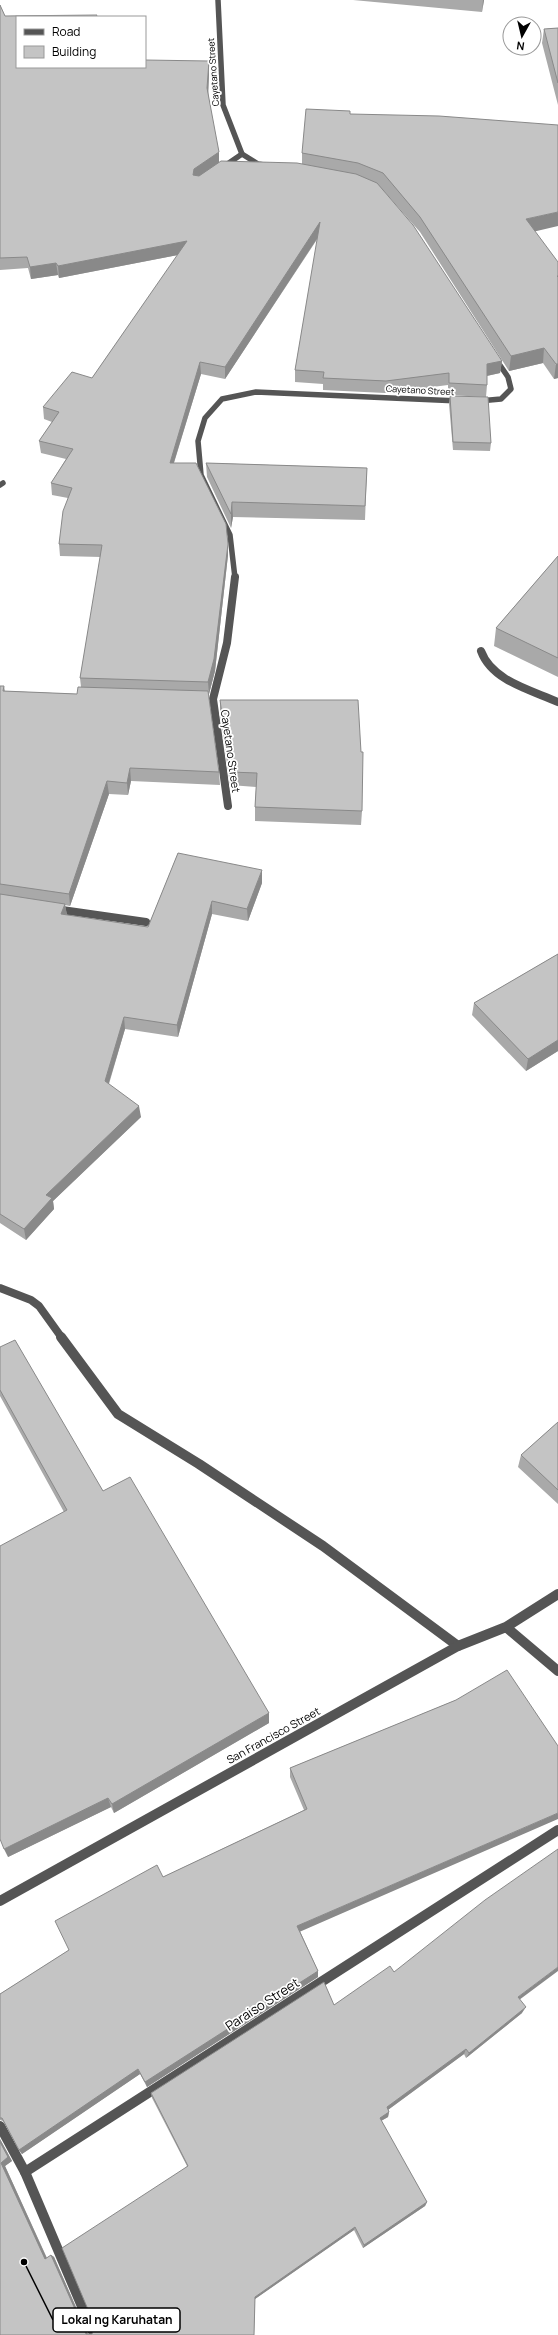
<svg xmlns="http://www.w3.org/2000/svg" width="558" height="2335" font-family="Manrope,sans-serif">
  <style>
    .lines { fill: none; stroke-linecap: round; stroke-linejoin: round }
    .lane-far2 { stroke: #555; stroke-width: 5.5 }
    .lane-far1 { stroke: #555; stroke-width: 8 }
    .lane { stroke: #555; stroke-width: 10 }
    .street-far2 { stroke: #555; stroke-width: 5.5 }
    .street-far1 { stroke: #555; stroke-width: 8 }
    .street { stroke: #555; stroke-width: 10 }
    .wall { fill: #a9a9a9 }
    .shaded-wall { fill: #898989 }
    .building { fill: #c4c4c4; stroke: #898989 }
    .labels { text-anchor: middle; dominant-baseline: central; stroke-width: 3.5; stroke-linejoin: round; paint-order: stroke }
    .far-street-label { font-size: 9px; fill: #000; stroke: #fff }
    .street-label { font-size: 11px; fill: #000; stroke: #fff }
    .near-street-label { font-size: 13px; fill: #000; stroke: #fff }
    .leader { fill: none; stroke: #000; stroke-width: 1.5 }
    .callout-dot { fill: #000; stroke: #fff; stroke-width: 1.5 }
    .callout { fill: #fff; stroke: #000; stroke-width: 1.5 }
    .callout-label { font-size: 12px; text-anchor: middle; font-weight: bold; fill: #000 }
  </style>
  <rect width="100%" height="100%" fill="#fff"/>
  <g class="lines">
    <path class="lane-far2" d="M223 167 242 154
      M0 485 3 483"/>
    <path class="lane-far1" d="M481 651C492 681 531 690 558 702
      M55 909 146 922
      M0 1288 31 1300 39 1306 62 1338"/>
    <path class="lane" d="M61 1337 118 1414 199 1464 323 1546 458 1646
      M25 2172 92 2330"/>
    <path class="street-far2" d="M218 0 223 105 242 154 258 164 264 165
      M479 401 501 399 511 389 508 377 495 358
      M235 578 230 535 201 475 198 441 205 418 222 399 256 392 459 401"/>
    <path class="street-far1" d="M228 806 213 699 227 643 235 577"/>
    <path class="street" d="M506 1627 558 1671
      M0 1901 458 1646 506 1627 558 1594
      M0 2126 25 2172 558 1830"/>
  </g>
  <path class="wall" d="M353 0H484L482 12Z
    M0 5 5 16 97 15V17H17V67L209 61V73L208 93 219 162 302 164V153L350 114 535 231 558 378 554 379 543 363 509 371 420 232 381 188 502 361 500 373 487 376V385L486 397 448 395V385L385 393 323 390V384L295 382V370L318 238 225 379 201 374 174 463 228 555 215 671 209 694H208L219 772 220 785 131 781 128 795 109 794 70 906 65 905 67 915 148 927 178 853 262 883 248 921 212 914 178 1037 125 1029 109 1084 141 1117 53 1201 54 1209 26 1240 0 1223V686H4L5 691 77 694 81 687 80 678 101 557 60 556 59 544 68 498 52 495 51 483 66 459 41 453 39 441 52 422 44 419 43 407 92 378 178 255 59 278 58 275 31 279 28 268 0 270Z
    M558 28V105L542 43 544 29Z
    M450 396 491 443 490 451 453 450 449 404Z
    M206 463 367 468 365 520 233 517 231 528 207 477Z
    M558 556V677L494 646 496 628Z
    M220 700 362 811 361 825 255 821V807L256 787 230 785 220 714Z
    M558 954V1051L526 1071 472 1015 474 1003Z
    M0 1347 103 1491 269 1713V1723L114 1813 111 1807 8 1857 64 1512 0 1396Z
    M558 1422V1504L518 1467 521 1455Z
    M456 1700 300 1931 318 1971V1977L147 2087 140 2074 22 2154 19 2150 3 2121 0 2120V1994L69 1950 163 1877 304 1810 290 1777V1768Z
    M394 1972 520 1999 522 2013 466 2058 464 2054 388 2110 389 2112 388 2117 381 2121 427 2202 425 2206 363 2248 354 2230 255 2299 254 2335H0V2139L12 2161 5 2166 47 2258 51 2255 54 2257 88 2334H92L187 2166 152 2098 151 2093 334 2005Z"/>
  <path class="shaded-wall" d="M483 0H484L482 12Z
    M209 61V73L208 100 207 88Z
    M219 152V164L194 187 193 175 194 169Z
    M558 212V226L524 234 526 219Z
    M320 222V234L225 379V367Z
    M187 241 188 253 59 278 58 266Z
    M56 263 58 275 31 279 30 267Z
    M544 348 543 363 509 371 511 356Z
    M502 361 500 373 486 376 487 364Z
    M200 362 201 374 170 475V463Z
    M556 364H558V378L554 379Z
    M232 502 233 517 231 528V514Z
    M228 544V555L215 671 209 694 208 682Z
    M130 768 131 781 128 795 127 783Z
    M107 781 109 794 70 906 69 894Z
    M262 870V883L248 921 247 909Z
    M212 901V914L178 1037 177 1025Z
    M65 904 67 916 61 914Z
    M124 1017 125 1029 106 1092 105 1081Z
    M558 1040V1051L526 1071 528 1059Z
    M139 1106 141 1117 53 1201 54 1209 26 1240 24 1229 46 1195Z
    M269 1713V1723L114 1813 112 1804Z
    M108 1798 111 1807 8 1857 4 1849Z
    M558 1813V1819L297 1933V1926Z
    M558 1967V1971L515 2003 518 1997Z
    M318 1971V1977L147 2087 145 2082Z
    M526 2007 522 2013 466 2058 469 2053Z
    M466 2049 464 2054 385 2112 387 2107Z
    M138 2069 140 2074 22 2154 19 2150Z
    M389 2112 388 2117 379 2122 380 2118Z
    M0 2139 12 2161 5 2166 48 2261 45 2259 1 2163Z
    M427 2202 425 2206 363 2248 364 2245Z
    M355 2227 354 2230 255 2299 254 2335 255 2297Z
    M51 2255 54 2257 88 2335 86 2334Z"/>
  <path class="building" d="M0 5 5 16 97 15 96 17H17V67H145V60L209 61 207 88 219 152 194 169 193 175 199 176 221 161 297 163 356 174 377 183 413 225 502 361 487 364V385L449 383V373L386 381 323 378 324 372 295 370 320 222 225 367 200 362 170 463H196L226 524 228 544 214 659 208 682 80 678 102 545 59 544 63 511 72 488 51 483 73 449 39 441 59 412 43 407 72 372 92 378 187 241 58 266 56 263 30 267 27 257 0 258Z
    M558 28V83L544 29Z
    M306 109 350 111V114L439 116 558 125V212L526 219 558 262V276H557L558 277V364H556L544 348 511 356 420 217 383 173 358 163 302 153Z
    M450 396 488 397 491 443 453 442Z
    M206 463 367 468 365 506 232 502 231 514Z
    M558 556V658L496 628Z
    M0 686H4L3 691 77 694 78 687 208 691 219 772 130 768 127 783 107 781 69 894 0 884Z
    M220 700H358L361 752H363L362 811 255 807 257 773 230 772Z
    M178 853 262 870 247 909 212 901 177 1025 124 1017 105 1081 139 1106 46 1195 52 1198 24 1229 0 1214V894L65 904 61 914 148 927Z
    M558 954V1040L528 1059 474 1003Z
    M15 1340 103 1491 130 1477 269 1713 112 1804 108 1798 4 1849 0 1839V1546L67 1510 0 1390V1347Z
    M558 1422V1490L521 1455Z
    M507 1670 558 1746V1813L297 1926 318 1971 145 2082 138 2069 19 2150 2 2118H0V1994L69 1950 55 1921 157 1865 163 1877 307 1809 290 1768 456 1700Z
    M558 1849V1967L518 1997 526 2007 469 2053 466 2049 387 2107 389 2112 380 2118 427 2202 364 2245 355 2227 255 2297 254 2335H0V2142L8 2157 1 2163 45 2259 51 2255 86 2334H92L95 2326 62 2248 188 2166 151 2093 324 1982 334 2005 390 1966 394 1972 485 1900Z"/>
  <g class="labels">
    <g class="far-street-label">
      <text transform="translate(213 72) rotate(-94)">Cayetano Street</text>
      <text transform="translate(420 390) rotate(3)">Cayetano Street</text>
    </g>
    <g class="street-label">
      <text transform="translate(231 751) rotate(82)">Cayetano Street</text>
      <text transform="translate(273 1735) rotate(-29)">San Francisco Street</text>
    </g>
    <g class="near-street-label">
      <text transform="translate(262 2004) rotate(-33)">Paraiso Street</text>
    </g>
  </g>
  <path class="leader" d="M24 2262L53 2320"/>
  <circle class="callout-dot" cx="24" cy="2262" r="4"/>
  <rect class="callout" x="53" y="2308" width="127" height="24" rx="4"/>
  <g class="callout-label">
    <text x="117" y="2324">Lokal ng Karuhatan</text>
  </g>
  <rect x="16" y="16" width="130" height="52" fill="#ffffff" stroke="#999999"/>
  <rect x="24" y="29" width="20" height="6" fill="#555555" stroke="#999999"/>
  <text x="52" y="36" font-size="12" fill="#000000">Road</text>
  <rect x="24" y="46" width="20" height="12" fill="#c4c4c4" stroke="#999999"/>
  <text x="52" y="56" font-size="12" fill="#000000">Building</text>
  <g transform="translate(522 36) rotate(188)"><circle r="19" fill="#ffffff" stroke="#999999"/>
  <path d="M0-3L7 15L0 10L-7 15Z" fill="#000000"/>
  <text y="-6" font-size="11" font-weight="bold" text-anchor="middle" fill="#000000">N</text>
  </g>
</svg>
